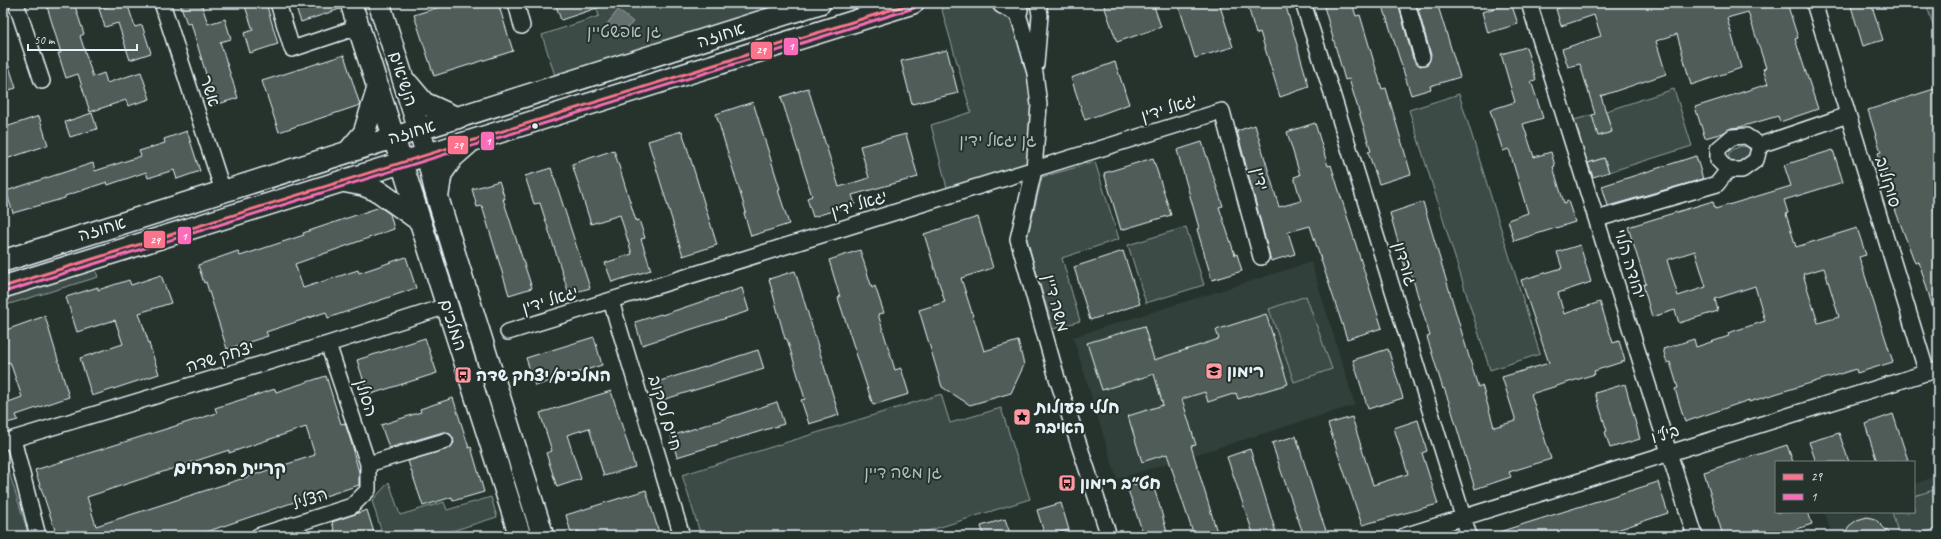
<svg xmlns="http://www.w3.org/2000/svg" width="1941" height="539" font-family="Caveat,'Playpen Sans Hebrew',sans-serif">
  <style>
    .built { fill: #333f3a }
    .green { fill: #3e4b47; stroke: #939ea0 }
    .water { fill: #636f6d; stroke: #98a3a5 }
    .building { fill: #505c59; stroke: #e8f1f8; fill-rule: evenodd }
    .lines { fill: none; stroke-linecap: round; stroke-linejoin: round }
    .street-casing { stroke: #e8f1f8; stroke-width: 18 }
    .secondary-casing { stroke: #e8f1f8; stroke-width: 24 }
    .street { stroke: #26332d; stroke-width: 15 }
    .secondary { stroke: #26332d; stroke-width: 21 }
    .bus-1-casing { stroke: #26332d; stroke-width: 6 }
    .bus-2-casing { stroke: #26332d; stroke-width: 6 }
    .bus-1 { stroke: #fc738d; stroke-width: 3 }
    .bus-2 { stroke: #fb6dba; stroke-width: 3 }
    .bus-dot { fill: #e8f1f8; stroke: #26332d; stroke-width: 1.5 }
    .labels { text-anchor: middle; dominant-baseline: central; stroke-width: 4; stroke-linejoin: round; paint-order: stroke }
    .park-label { font-size: 17px; fill: #b5bfc3; stroke: #26332d }
    .street-label { font-size: 17px; fill: #e8f1f8; stroke: #26332d }
    .poi-label { font-size: 17px; font-weight: bold; fill: #e8f1f8; stroke: #26332d; text-anchor: start }
    .neighbourhood-label { font-size: 18px; font-weight: bold; fill: #e8f1f8; stroke: #26332d }
    .line-badge { stroke: #26332d; stroke-width: 1.5 }
    .badge-label { font-size: 11px; text-anchor: middle; font-weight: bold; fill: #fff }
  </style>
  <rect width="100%" height="100%" fill="#26332d"/>
  <filter id="ink" filterUnits="userSpaceOnUse"><feTurbulence type="fractalNoise" baseFrequency=".025" numOctaves="2"/><feDisplacementMap in="SourceGraphic" scale="8" xChannelSelector="R" yChannelSelector="G"/><feConvolveMatrix kernelMatrix="1 2 1 2 8 2 1 2 1" color-interpolation-filters="sRGB"/></filter>
  <g filter="url(#ink)">
    <path class="built" d="M1311 262 1355 405 1117 479 1073 337Z
      M1938 476V536H1832L1825 513 1914 512V484Z"/>
    <path class="green" d="M595 3H803L557 82 542 35 599 16Z
      M940 3H998L1017 10 1036 84 1034 170 949 196 931 125 971 112Z
      M1926 3H1938V41Z
      M1674 89 1692 146 1609 172 1604 158 1587 163 1574 120 1592 115 1599 136 1612 131 1606 111Z
      M1459 94 1540 354 1490 370 1409 110Z
      M1741 146 1748 147 1750 151 1748 157 1737 163 1730 160 1728 154 1734 149Z
      M1095 162 1119 239 1062 258 1080 321 1053 329 1027 239 1042 177Z
      M1186 227 1204 285 1146 303 1128 245Z
      M95 268 98 277 3 306V296Z
      M1306 296 1332 369 1294 382 1269 309Z
      M941 394 950 423 1001 408 1030 499 912 536H701L682 475Z
      M3 459H5L29 536H3Z
      M389 482 400 515 444 502 447 510 491 497 497 517 436 536H383L372 501Z
      M1937 489 1938 528 1913 536H1899L1892 512H1914V496Z"/>
    <path class="water" d="M618 10 633 22 620 36 607 24Z"/>
    <path class="building" d="M46 3H74L84 34 80 36 93 77 104 73 107 83 141 72 150 99 128 106 126 100 90 112 78 74 66 78 58 53H61Z
      M117 3H127L135 27 142 25 151 53 130 60 118 23 105 27 99 9Z
      M180 3H201L208 24 225 19 231 39 220 42 238 98 215 105 191 23 187 24Z
      M244 3H266L278 44 250 53 244 33 253 30Z
      M294 3H339L340 9 301 22Z
      M452 3H498L513 51 434 76 414 15Z
      M555 3H605L606 5 561 20Z
      M1103 3H1153L1161 27 1117 42Z
      M1178 3H1219L1233 47 1195 58Z
      M1247 3H1285L1309 87 1280 97 1260 32 1256 34Z
      M1323 3H1352L1356 16 1360 15 1382 89 1386 88 1411 174 1379 184 1368 152 1371 151 1349 79 1345 80Z
      M1382 3H1398L1413 59 1420 66 1428 64 1431 55 1418 9 1437 3 1460 77 1430 86 1431 89 1411 95Z
      M1511 3 1518 24 1488 33 1482 12Z
      M1574 3H1787L1798 38 1795 39 1818 109 1780 122 1778 116 1740 127 1731 128 1723 133 1705 138 1695 107 1768 84 1763 69 1766 68 1748 12 1727 18 1741 68 1691 85 1677 34 1656 41 1666 74 1601 96 1612 132 1598 136 1592 115 1595 114 1580 64 1568 67 1562 49 1601 36 1594 15 1561 26 1556 9Z
      M1850 3H1871L1883 40 1863 46Z
      M1526 47 1536 80 1531 81 1543 118 1523 124 1534 157 1551 152 1555 166 1553 167 1564 203 1568 201 1575 222 1514 241 1508 220 1528 213 1509 149 1503 151 1490 110 1515 102 1501 54Z
      M947 50 958 93 912 104 901 61Z
      M344 55 360 105 279 132 262 81Z
      M6 57 16 88 3 92V58Z
      M1115 62 1129 104 1085 120 1071 78Z
      M808 88 839 187 869 178 860 146 906 134 918 177 852 195 855 204 813 217 807 198 812 196 781 97Z
      M1934 89 1938 101V205L1933 206 1938 220V315H1935L1919 262 1915 263 1896 212 1878 153 1881 152 1868 110Z
      M753 102 780 189 778 190 789 224 751 236 744 213 746 212 716 114Z
      M92 113 97 129 70 137 65 122Z
      M39 116 48 145 3 160V128Z
      M1315 123 1328 166 1331 165 1382 328 1347 339 1310 226 1288 232 1295 254 1271 261 1237 131 1255 125 1279 207 1301 201 1294 177 1300 175 1287 132Z
      M187 131 200 171 177 179 174 170 148 178 146 172 108 185 107 182 65 196V198L13 213 6 191 93 163 95 171 141 156 139 151 165 143 164 139Z
      M682 131 717 245 683 256 648 141Z
      M1202 142 1223 206 1219 207 1235 255 1237 254 1242 271 1212 280 1197 229 1199 228 1177 150Z
      M614 150 636 221 639 220 645 238 641 239 651 270 612 282 605 263 632 254 620 215 591 224 572 164Z
      M1833 150 1843 182 1784 200 1788 213 1786 214 1796 247 1857 228 1866 255 1859 257 1893 362 1857 373 1856 369 1749 402V400L1685 422 1675 389 1678 388 1670 362 1667 363 1663 349 1694 339 1696 347 1729 336 1728 333 1765 321 1755 286 1715 299 1718 311 1679 323 1675 310 1652 317 1643 285 1646 284 1628 227 1713 201 1715 209 1791 186 1784 165ZM1695 251 1706 287 1678 296 1667 260ZM1824 268 1839 317 1818 323 1803 274Z
      M1696 156 1703 179 1608 206 1602 186Z
      M1153 158 1171 215 1121 230 1104 173Z
      M1604 158 1609 172 1593 177 1588 163Z
      M551 168 590 288 569 294 540 203 534 204 525 176Z
      M499 181 505 199H503L532 288 509 295 482 206 477 207 472 189Z
      M1423 202 1478 387 1482 385 1494 427 1516 421 1502 377 1549 363 1521 280 1562 268 1557 252 1580 245 1591 282 1558 293 1564 314 1600 302 1613 343 1619 341 1625 361 1594 371 1595 374 1531 394 1551 459 1509 472 1511 477 1475 489 1451 408 1444 388 1443 389 1427 337 1430 336 1409 266 1405 267 1390 213Z
      M380 207 390 214 394 229 295 264 303 288 358 270 359 273 406 257 416 288 328 318 326 312 266 332 268 336 227 349 206 282 204 283 198 265 238 251 240 256 304 235 303 233Z
      M978 217 993 268 961 278 984 351 1018 341 1024 365 1011 393 970 405 942 387 919 310 945 302 924 234Z
      M860 250 872 288 875 286 884 313 878 314 895 370 901 368 909 394 873 405 838 298 840 297 829 260Z
      M1123 251 1140 304 1090 320 1074 267Z
      M795 271 839 415 809 424 801 400 805 399 787 339H785L769 279Z
      M161 275 171 303 139 313 159 374 92 396 80 358 123 344 115 320 77 332 66 297 98 287V290L129 280 131 285Z
      M742 288 749 311 642 345 635 322 661 314 662 315Z
      M1266 314 1288 384 1238 399 1236 393 1208 402 1205 392 1182 399 1196 445 1191 446 1217 532 1204 536H1194L1167 454 1142 462 1128 416 1163 405 1154 374 1102 390 1087 343 1144 326 1154 360 1219 339 1216 330Z
      M45 316 69 397 16 415 18 420 3 424V404L22 397 10 362 6 363 3 353V331Z
      M594 337 602 365 535 386 526 358Z
      M425 338 437 373 368 395 357 360Z
      M1388 349 1403 398 1368 409 1353 360Z
      M758 350 764 369 662 400 657 382Z
      M326 376 341 424 345 423 354 451H353L359 472V485L319 498 318 494 194 536H57L35 470 217 413 215 408 275 389 276 392ZM306 427 315 455 96 526 87 497 229 450V453Z
      M1625 384 1640 439 1610 448 1605 432 1607 431 1595 393Z
      M611 391 635 467 604 476 589 428 567 435 581 479 557 487 546 453 552 451 540 413Z
      M453 398 469 448 471 447 484 492 453 501 452 497 423 506 408 461 448 449 454 443 453 438 447 432H443L389 448 381 425 421 412 420 409Z
      M777 402 784 424 677 457 671 436Z
      M1893 414 1908 460 1901 462H1877L1865 424Z
      M1352 417 1373 485 1408 474 1394 428 1418 420 1427 451 1422 453 1438 504 1362 525 1328 424Z
      M1839 433 1849 462H1816L1809 442Z
      M1296 436 1319 511 1328 536H1304L1281 471 1272 443Z
      M1787 445 1793 462H1776V512H1808L1812 524 1776 536H1723L1704 472Z
      M1250 449 1259 477 1277 536H1254L1227 457Z
      M1151 479 1160 507 1168 536H1144L1127 487Z
      M1658 482 1668 513 1599 536H1494L1493 534 1524 524Z
      M646 490 660 536H581L579 531 571 533 566 515Z
      M1061 503 1069 530 1045 536 1037 510Z
      M367 510 375 536H336L332 522Z
      M1867 517 1875 519 1892 536H1843L1849 526 1857 520Z
      M1005 519 1011 536H984L981 526Z"/>
    <g class="lines">
      <g class="street-casing">
        <path id="street" d="M16 3 42 81
          M162 3 223 191
          M278 3 292 49 358 27
          M516 3 522 26
          M1015 3 1035 73 1039 105 1034 170 1018 239 1057 378 1109 536
          M1303 3 1331 90 1469 536
          M1407 3 1422 57
          M1529 3 1695 536
          M1814 3 1927 373
          M1036 64 1040 15 1038 3
          M1746 136 1760 145 1756 160 1742 170H1728L1718 160V149L1732 137Z
          M1760 145 1848 115
          M1597 219 1717 184 1728 170
          M611 301 682 536
          M508 332 1222 111 1261 257
          M13 439 38 536
          M3 442 328 344 447 306
          M368 464 445 441
          M258 536 352 506 368 490V464L328 344
          M1404 536 1938 369"/>
      </g>
      <g class="secondary-casing">
        <path id="secondary" d="M351 3 520 536
          M379 3 427 155 435 189 456 258 543 536
          M1003 3 1017 10
          M408 84 424 103 457 118
          M348 152 364 133 378 88
          M342 181 363 185 378 191 420 221
          M438 194 441 174 453 157 469 143
          M3 261 820 3
          M3 287 913 3"/>
      </g>
      <use href="#street" class="street"/>
      <use href="#secondary" class="secondary"/>
      <g class="bus-1-casing">
        <path id="bus-1" d="M3 287 913 3"/>
      </g>
      <g class="bus-2-casing">
        <path id="bus-2" d="M4 292 914 8"/>
      </g>
      <use href="#bus-1" class="bus-1"/>
      <use href="#bus-2" class="bus-2"/>
    </g>
  </g>
  <defs>
    <g id="school-square" transform="scale(0.9)"><rect x="-9" y="-9" width="18" height="18" rx="4" fill="#ff9aa2" stroke="#26332d"/><path d="M0-5L7-2L0 1L-7-2ZM-4 1L0 2.5L4 1V4Q0 6-4 4Z" fill="#111"/></g>
    <g id="bus-square" transform="scale(0.9)"><rect x="-9" y="-9" width="18" height="18" rx="4" fill="#ff9aa2" stroke="#26332d"/><path d="M-5-6H5V4H4V6H2V4H-2V6H-4V4H-5ZM-3.5-4V0h7V-4ZM-3.5 1.2v1.5H-2V1.2ZM2 1.2v1.5H3.5V1.2Z" fill="#111"/></g>
    <g id="sight-square" transform="scale(0.9)"><rect x="-9" y="-9" width="18" height="18" rx="4" fill="#ff9aa2" stroke="#26332d"/><path d="M0-6L1.8-2.2L6-1.7L2.9 1.2L3.7 5.4L0 3.3L-3.7 5.4L-2.9 1.2L-6-1.7L-1.8-2.2Z" fill="#111"/></g>
  </defs>
  <g fill-rule="evenodd">
    <use href="#school-square" x="1214" y="371"/>
    <use href="#bus-square" x="463" y="375"/>
    <use href="#sight-square" x="1022" y="417"/>
    <use href="#bus-square" x="1067" y="483"/>
  </g>
  <circle class="bus-dot" cx="535" cy="126" r="3.5"/>
  <g class="labels">
    <g class="park-label">
      <text x="624" y="31">גן אפשטיין</text>
      <text x="998" y="140">גן יגאל ידין</text>
      <text x="903" y="472">גן משה דיין</text>
    </g>
    <g class="street-label">
      <text transform="translate(721 35) rotate(-18)">אחוזה</text>
      <text transform="translate(403 79) rotate(72)">הנשיאים</text>
      <text transform="translate(210 91) rotate(72)">אשר</text>
      <text transform="translate(1169 108) rotate(-17)">יגאל ידין</text>
      <text transform="translate(412 132) rotate(-17)">אחוזה</text>
      <text transform="translate(1260 179) rotate(75)">ידין</text>
      <text transform="translate(1888 182) rotate(73)">סוקולוב</text>
      <text transform="translate(859 204) rotate(-17)">יגאל ידין</text>
      <text transform="translate(102 229) rotate(-17)">אחוזה</text>
      <text transform="translate(1405 264) rotate(73)">גורדון</text>
      <text transform="translate(1630 264) rotate(73)">יהודה הלוי</text>
      <text transform="translate(550 300) rotate(-17)">יגאל ידין</text>
      <text transform="translate(1056 303) rotate(75)">משה דיין</text>
      <text transform="translate(453 325) rotate(72)">המלכים</text>
      <text transform="translate(220 357) rotate(-17)">יצחק שדה</text>
      <text transform="translate(366 398) rotate(72)">הסולן</text>
      <text transform="translate(665 413) rotate(73)">חיים לסקוב</text>
      <text transform="translate(1665 434) rotate(-17)">ביל"ו</text>
      <text transform="translate(310 499) rotate(-18)">הצליל</text>
    </g>
    <g class="poi-label">
      <text x="1227" y="371">רימון</text>
      <text x="476" y="375">המלכים/יצחק שדה</text>
      <text x="1035" y="407">חללי פעולות<tspan x="1035" dy="20">האיבה</tspan></text>
      <text x="1080" y="483">חט״ב רימון</text>
    </g>
    <g class="neighbourhood-label">
      <text x="230" y="468">קריית הפרחים</text>
    </g>
  </g>
  <g class="line-badge">
    <rect x="783" y="37" width="16" height="19" rx="4" fill="#fb6dba"/>
    <rect x="750" y="41" width="23" height="19" rx="4" fill="#fc738d"/>
    <rect x="480" y="131" width="15" height="20" rx="4" fill="#fb6dba"/>
    <rect x="447" y="135" width="22" height="20" rx="4" fill="#fc738d"/>
    <rect x="177" y="226" width="15" height="19" rx="4" fill="#fb6dba"/>
    <rect x="143" y="230" width="23" height="19" rx="4" fill="#fc738d"/>
  </g>
  <g class="badge-label">
    <text x="791" y="50">1</text>
    <text x="761" y="54">29</text>
    <text x="488" y="145">1</text>
    <text x="458" y="149">29</text>
    <text x="184" y="240">1</text>
    <text x="155" y="244">29</text>
  </g>
  <rect width="1941" height="539" fill="none" stroke="#26332d" stroke-width="16"/>
  <rect x="8" y="8" width="1925" height="523" fill="none" stroke="#e8f1f8" stroke-width="1.5" filter="url(#ink)"/>
  <rect x="1775" y="461" width="140" height="52" fill="#26332d" stroke="#747f7e"/>
  <rect x="1783" y="474" width="20" height="6" fill="#fc738d" stroke="#747f7e"/>
  <text x="1811" y="481" font-size="12" fill="#e8f1f8">29</text>
  <rect x="1783" y="494" width="20" height="6" fill="#fb6dba" stroke="#747f7e"/>
  <text x="1811" y="501" font-size="12" fill="#e8f1f8">1</text>
  <path d="M28 44v6h109v-6" fill="none" stroke="#e8f1f8" stroke-width="2"/>
  <text x="34" y="44" font-size="12" fill="#e8f1f8" stroke="#26332d" stroke-width="3" paint-order="stroke">50 m</text>
</svg>
